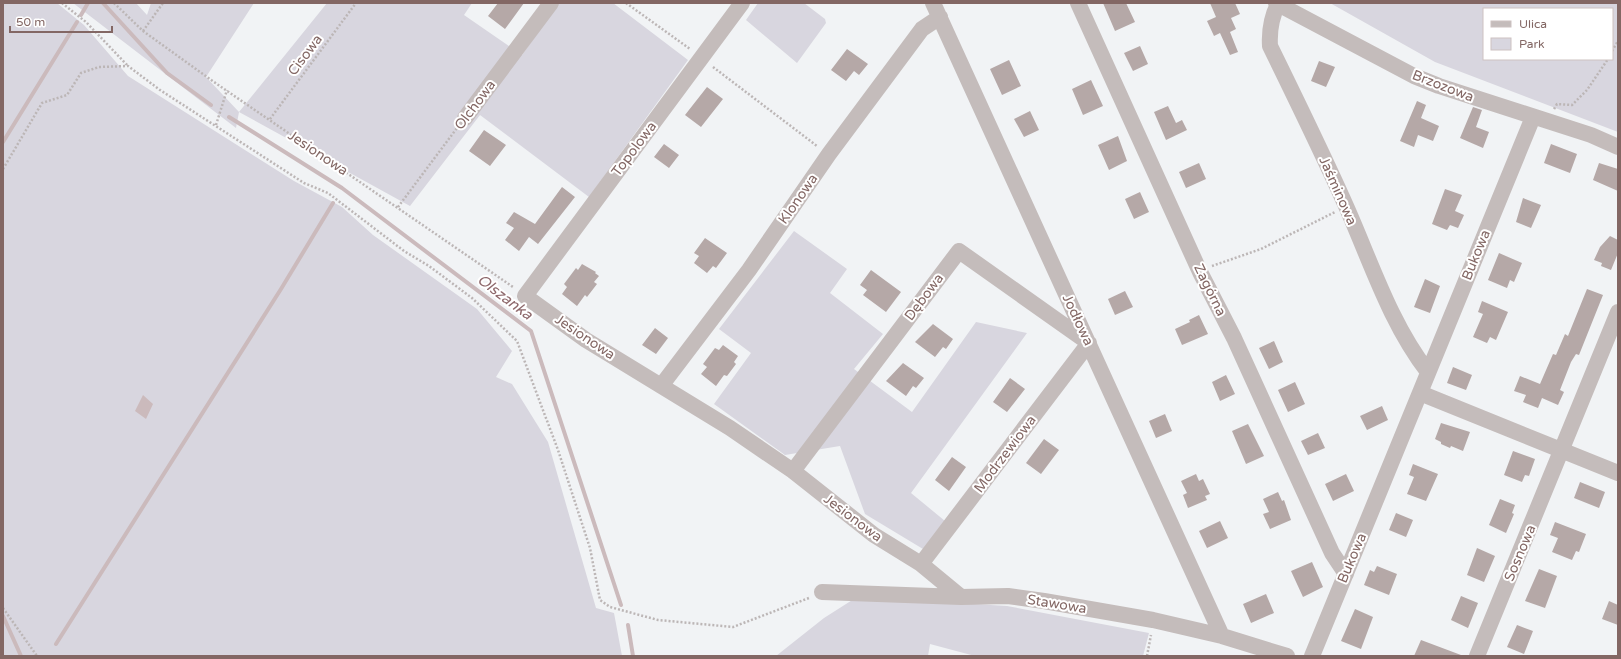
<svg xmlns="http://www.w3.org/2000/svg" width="1621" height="659" font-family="'Varela Round',sans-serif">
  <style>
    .green { fill: #d8d6df; fill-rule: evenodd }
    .water { fill: #cbbabc }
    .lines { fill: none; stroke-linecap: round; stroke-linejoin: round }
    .stream { stroke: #cbbabc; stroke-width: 4 }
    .building { fill: #b5a8a7 }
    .path { stroke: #bcb6b6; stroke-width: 2.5; stroke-dasharray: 2 2; stroke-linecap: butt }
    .minor { stroke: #c4bcbb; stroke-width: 16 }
    .labels { text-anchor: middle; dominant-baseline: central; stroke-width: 4; stroke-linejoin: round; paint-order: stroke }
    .street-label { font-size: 14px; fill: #836764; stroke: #fff }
    .water-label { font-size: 15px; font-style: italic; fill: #8e696c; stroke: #fff }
  </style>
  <rect width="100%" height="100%" fill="#f1f3f5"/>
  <path class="green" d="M3 3H57L84 25 128 76 294 181 342 207 373 235 477 309 512 351 496 377 512 384 548 442 596 608 614 613 622 656H3Z
    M73 3H136L147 15 151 3H254L206 77 239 112 327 3H472L464 15 522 55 559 3H613L688 60 589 197 480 115 410 206 239 112 236 128Z
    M758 3H804L825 19 826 23 797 63 746 20Z
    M1330 3H1618V132L1435 62ZM1484 9H1612V59H1484Z
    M794 231 847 269 830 293 883 334 854 369 912 412 976 322 1027 333 911 493 945 521 923 549 865 514 840 446 785 455 714 404 751 353 719 329Z
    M857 597 1007 606 1149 633 1143 656H975L930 644 928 656H776L824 618Z"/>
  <path class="water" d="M143 395 153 404 146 419 135 411Z"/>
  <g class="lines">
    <path class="stream" d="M103 3 167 73 211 105
      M81 15 88 3
      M229 117 342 188 531 331 621 605
      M3 142 77 22
      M3 616 21 656
      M628 625 633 656
      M56 644 281 289 333 203"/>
  </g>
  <path class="building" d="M498 3H524L505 29 488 16Z
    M1103 3H1126L1135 22 1115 31Z
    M1210 3H1235L1240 14 1231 18 1236 29 1230 32 1238 52 1230 55 1220 33 1214 36 1207 21 1216 17Z
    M1140 46 1148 64 1133 71 1124 53Z
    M847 49 868 64 859 75 854 71 846 81 831 70Z
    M1009 60 1021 86 1002 95 990 69Z
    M1319 61 1335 67 1326 87 1311 81Z
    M1091 80 1103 106 1083 115 1072 89Z
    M707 87 723 99 701 127 685 115Z
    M1417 101 1426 105 1421 118 1439 126 1433 141 1418 135 1414 147 1400 141Z
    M1168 106 1176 123 1182 120 1187 130 1166 140 1154 112Z
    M1473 107 1482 110 1476 127 1489 132 1483 148 1460 138Z
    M1030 111 1039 130 1024 137 1014 119Z
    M484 130 506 145 490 166 469 151Z
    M1118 136 1127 161 1109 170 1098 145Z
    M664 144 679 155 669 168 654 157Z
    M1551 144 1577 154 1570 173 1544 163Z
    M1199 163 1206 179 1186 188 1179 172Z
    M1599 163 1618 169V191L1593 180Z
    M562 187 575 197 538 244 529 237 519 251 505 240 514 228 506 223 514 212 535 224Z
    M1445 189 1462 195 1455 211 1464 215 1458 228 1450 225 1447 230 1432 224Z
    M1140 192 1149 212 1134 219 1125 199Z
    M1523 198 1541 205 1531 228 1516 222Z
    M1610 236 1618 240V253L1611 270 1601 266 1602 263 1594 260 1600 247Z
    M705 238 727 253 716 268 713 266 707 273 694 263 699 256 694 253Z
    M1499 253 1522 263 1514 282 1510 280 1507 288 1488 280Z
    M582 264 596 272 595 273 599 276 594 282 597 284 587 297 585 295 577 306 562 294 567 287 564 284 576 268 578 270Z
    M871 270 901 292 886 312 863 295 867 290 860 285Z
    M1425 279 1440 286 1430 313 1414 307Z
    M1587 289 1603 295 1579 355 1576 354 1571 362 1560 390 1564 392 1558 405 1542 398 1538 408 1523 402 1526 395 1514 391 1520 376 1540 384 1553 354 1556 355 1565 334 1568 336Z
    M1125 291 1133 307 1115 315 1108 299Z
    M1482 301 1508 312 1496 340 1490 337 1487 343 1473 337 1483 314 1478 312Z
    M1199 315 1208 334 1182 345 1175 329 1190 322 1189 320Z
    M933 324 953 339 946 349 943 347 935 357 915 342Z
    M655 328 668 338 656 354 642 345Z
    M1274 341 1283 362 1269 369 1259 348Z
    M723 345 738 356 734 362 736 364 727 376 724 375 716 386 701 374 707 367 703 364 715 348 719 350Z
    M903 363 924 378 916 388 913 386 906 396 886 381Z
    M1453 367 1472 375 1466 390 1447 383Z
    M1226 375 1235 394 1220 401 1212 382Z
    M1010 378 1025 389 1007 412 993 402Z
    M1295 382 1305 404 1288 412 1278 390Z
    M1382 406 1388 420 1367 430 1360 416Z
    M1165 414 1172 431 1156 438 1149 421Z
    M1441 423 1470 432 1463 451 1451 446 1450 448 1441 444V442L1435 439Z
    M1248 424 1264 456 1246 464 1232 431Z
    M1318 433 1325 448 1308 455 1301 441Z
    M1044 439 1059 450 1041 474 1026 463Z
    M1513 451 1535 459 1529 476 1525 475 1522 482 1504 475Z
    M952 457 966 467 949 491 935 480Z
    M1413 464 1438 474 1426 501 1407 494 1414 477 1409 475Z
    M1196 474 1199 481 1203 479 1210 494 1205 496 1207 500 1188 508 1183 495 1187 493 1181 481Z
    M1346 474 1354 491 1333 501 1325 484Z
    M1580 482 1605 492 1599 508 1574 498Z
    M1278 492 1282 501 1284 500 1291 520 1270 529 1263 514 1269 512 1263 499Z
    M1500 499 1515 505 1512 513 1514 514 1506 533 1489 525Z
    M1396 513 1413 520 1406 537 1389 530Z
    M1220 521 1228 538 1207 548 1199 531Z
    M1555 522 1586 534 1579 552 1576 551 1572 560 1552 552 1558 538 1550 535Z
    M1477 548 1495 556 1484 582 1467 575Z
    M1312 562 1323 587 1303 597 1291 571Z
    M1377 566 1397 574 1389 595 1364 585 1370 570 1374 572Z
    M1539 569 1557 576 1545 608 1525 601Z
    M1266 594 1274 613 1251 623 1243 604Z
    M1461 596 1478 603 1468 628 1451 620Z
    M1609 601 1618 605V625L1602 619Z
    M1355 609 1373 617 1361 649 1341 641Z
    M1517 625 1533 631 1524 654 1507 647Z
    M1421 640 1461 655V656H1414Z"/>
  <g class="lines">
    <path class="path" d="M62 3 86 22 128 66
      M114 3 143 31 214 82 513 287
      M626 3 690 49
      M143 31 163 3
      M1612 51 1618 41
      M713 67 817 146
      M1554 109 1557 104 1572 105 1587 90 1608 59
      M270 119 356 3
      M216 125 227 90
      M3 169 42 103 67 95 81 73 99 67 128 66 160 90 304 183 328 193 404 251 429 266 472 298 517 341 558 450 590 548 600 600 610 607 658 620 733 627 809 598
      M398 207 457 128
      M1212 266 1261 249 1335 212
      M3 608 37 656
      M1147 656 1151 635"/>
    <path class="minor" d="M742 3 525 296 586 340 730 428 793 471 874 535 921 564 961 597
      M933 3 1222 636
      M1078 3 1200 272 1234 338 1332 553 1346 574
      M1276 3 1414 76 1439 86 1591 135 1618 147
      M1278 4C1271 18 1269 30 1270 46 1296 99 1322 152 1346 206 1371 262 1390 323 1428 372
      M465 118 551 3
      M661 386 749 270 829 154 922 29 940 17
      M1420 393 1618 473
      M793 471 959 251 1089 343 921 564
      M822 592 961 597 1008 596 1044 601 1153 620 1222 636 1287 656
      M1312 656 1533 117
      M1477 656 1618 312"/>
  </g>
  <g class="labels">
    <g class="street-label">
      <text transform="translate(305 55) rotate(-53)">Cisowa</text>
      <text transform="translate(1443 86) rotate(21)">Brzozowa</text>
      <text transform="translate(475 105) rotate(-53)">Olchowa</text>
      <text transform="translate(634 149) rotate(-53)">Topolowa</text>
      <text transform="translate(318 153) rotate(34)">Jesionowa</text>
      <text transform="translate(1338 191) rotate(66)">Jaśminowa</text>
      <text transform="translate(798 199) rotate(-55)">Klonowa</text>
      <text transform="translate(1476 255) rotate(-68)">Bukowa</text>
      <text transform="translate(1210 290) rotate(64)">Zagórna</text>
      <text transform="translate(924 297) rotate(-53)">Dębowa</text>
      <text transform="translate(1078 320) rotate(65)">Jodłowa</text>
      <text transform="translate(585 337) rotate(34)">Jesionowa</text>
      <text transform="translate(1005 454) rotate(-53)">Modrzewiowa</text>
      <text transform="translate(853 518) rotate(37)">Jesionowa</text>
      <text transform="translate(1520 553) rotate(-67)">Sosnowa</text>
      <text transform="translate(1352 558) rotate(-67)">Bukowa</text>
      <text transform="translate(1057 604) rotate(9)">Stawowa</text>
    </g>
    <g class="water-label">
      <text transform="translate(505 297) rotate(37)">Olszanka</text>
    </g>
  </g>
  <rect width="1621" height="659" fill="none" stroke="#836764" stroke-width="8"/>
  <rect x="1483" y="8" width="130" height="52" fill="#ffffff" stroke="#cdc2c1"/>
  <rect x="1491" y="21" width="20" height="6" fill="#c4bcbb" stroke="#cdc2c1"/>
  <text x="1519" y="28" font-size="12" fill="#836764">Ulica</text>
  <rect x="1491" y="38" width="20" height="12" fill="#d8d6df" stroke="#cdc2c1"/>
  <text x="1519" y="48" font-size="12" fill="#836764">Park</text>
  <path d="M10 26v6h102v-6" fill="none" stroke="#836764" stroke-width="2"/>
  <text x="16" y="26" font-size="12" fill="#836764" stroke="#ffffff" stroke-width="3" paint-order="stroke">50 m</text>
</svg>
